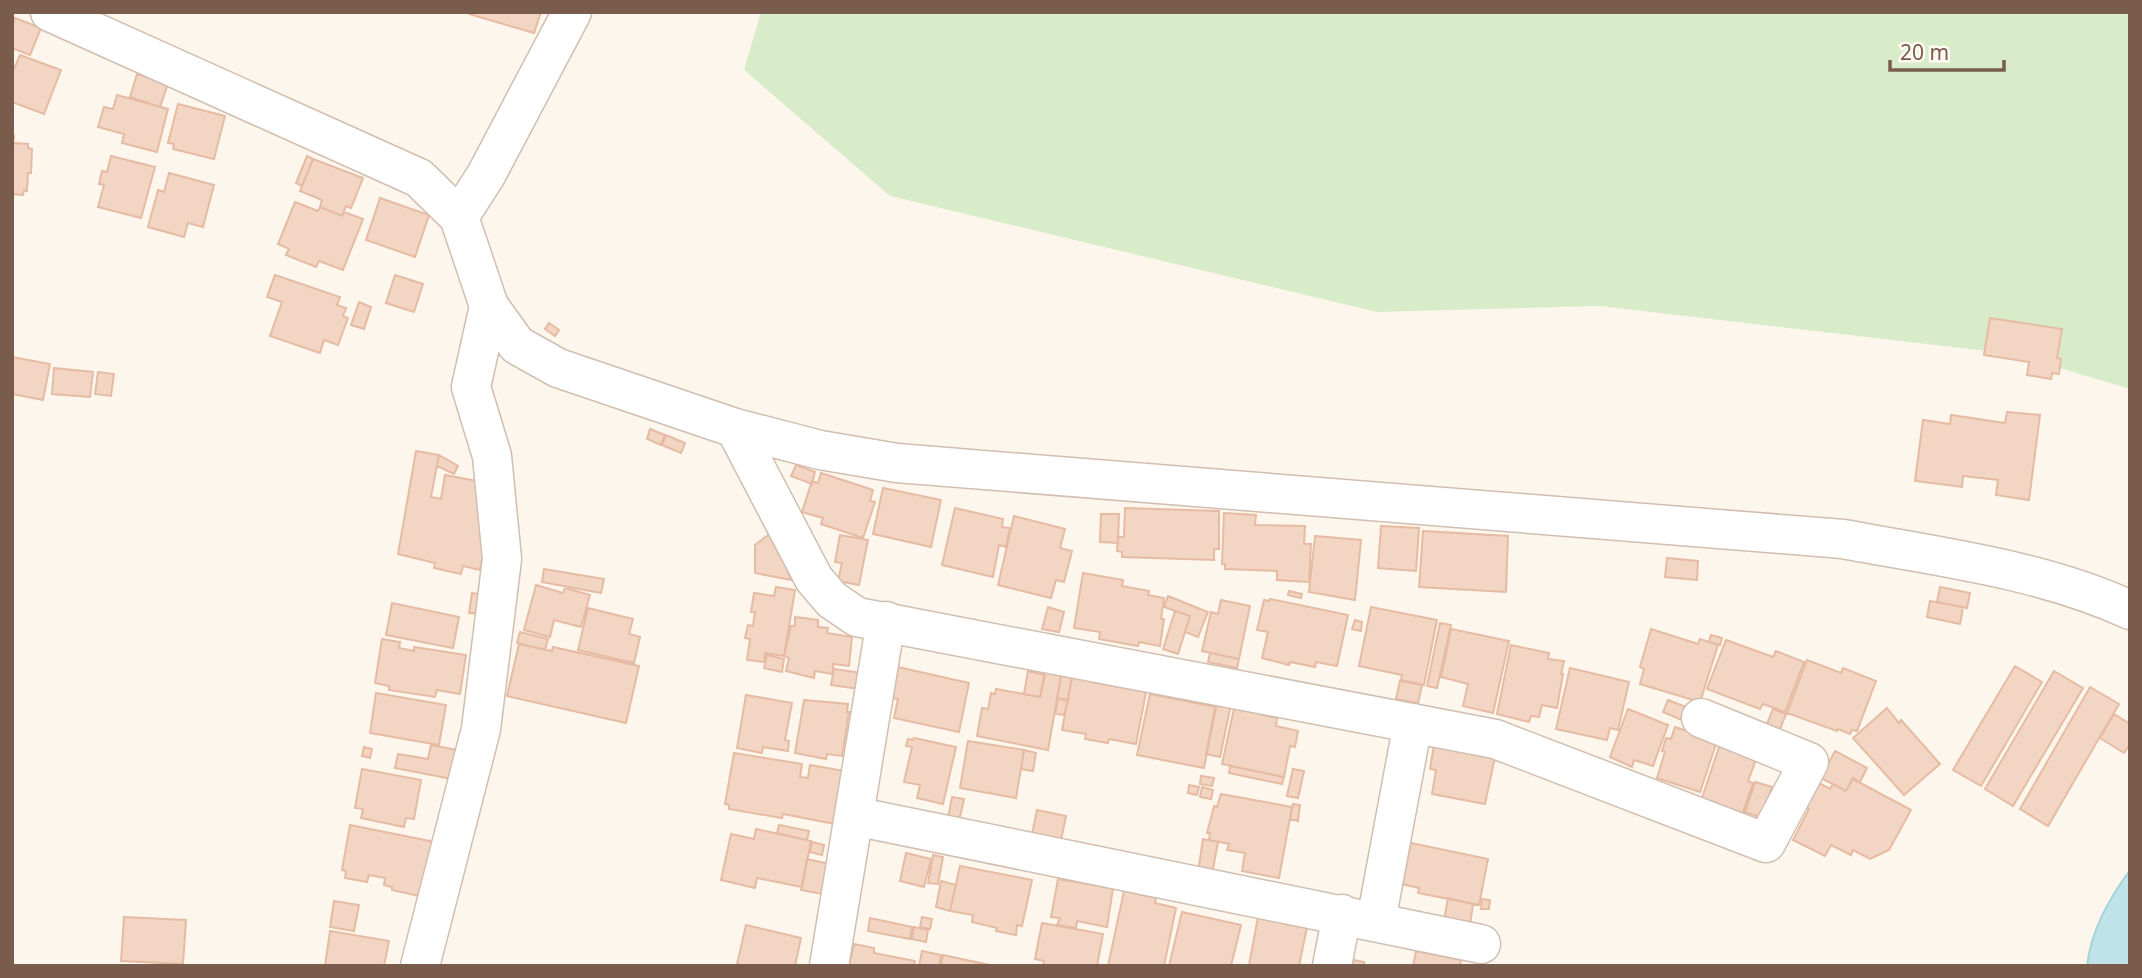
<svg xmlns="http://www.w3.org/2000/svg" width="2142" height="978" font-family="'Noto Sans',sans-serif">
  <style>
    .green { fill: #d8ecc9 }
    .water { fill: #bfe3e8; stroke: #a5d3da; stroke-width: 2 }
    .building { fill: #f3d5c3; stroke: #e6bba3; stroke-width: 2 }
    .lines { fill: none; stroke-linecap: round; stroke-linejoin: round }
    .minor-casing { stroke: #d1beb0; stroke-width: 41 }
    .tertiary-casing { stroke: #d1beb0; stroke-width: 41 }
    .minor { stroke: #fff; stroke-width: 38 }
    .tertiary { stroke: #fff; stroke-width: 38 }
  </style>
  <rect width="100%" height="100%" fill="#fdf6ec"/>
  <path class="green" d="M761 12H2130V389L2013 354 1600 306 1377 312 890 196 744 70Z"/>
  <path class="water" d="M2130 870V966H2087C2091 930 2109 899 2130 870Z"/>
  <path class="building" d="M469 12H541L534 33 469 14Z
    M15 18 41 28 30 55 12 48V26Z
    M20 55 61 70 44 114 12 102V68L14 69Z
    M137 74 168 84 160 107 130 97Z
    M117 95 168 109 157 152 122 143 124 134 98 127 104 107 113 109Z
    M178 104 225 116 214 159 173 149 174 144 168 143Z
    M12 136H14L13 143 28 144V148L32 149 31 173H28L27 191 24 190 23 195 12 194Z
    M111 156 155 167 141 218 98 207 104 185 99 184 102 171 107 172Z
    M307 156 313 159 302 186 296 183Z
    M313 159 363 178 351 208 346 206 342 216 320 207 322 200 300 191Z
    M169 173 214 185 203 227 188 223 184 237 148 227 158 190 164 192Z
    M380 198 429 215 415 257 366 240Z
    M295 202 318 211 320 207 342 216 344 212 363 219 343 270 319 261 316 267 286 255 289 249 278 244Z
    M275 275 340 297 337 305 346 308 343 316 348 318 338 345 324 340 320 353 270 336 282 302 267 297Z
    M395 275 423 284 414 312 386 303Z
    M359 302 371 307 364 329 351 325Z
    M1990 318 2062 329 2057 358 2061 359 2059 374 2052 373 2051 379 2027 375 2029 362 1984 355Z
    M549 323 559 330 555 336 545 329Z
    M12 357 50 364 43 400 12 394Z
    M54 368 93 372 90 397 52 394Z
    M98 372 114 374 111 396 95 394Z
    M2007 412 2040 415 2029 500 1996 495 1998 480 1963 476 1962 487 1915 481 1923 420 1950 424 1951 415 2005 423Z
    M650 429 665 435 661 445 647 439Z
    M666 435 685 443 681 453 662 445Z
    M416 451 439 455 431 497 441 499 445 475 482 482 487 537 480 570 463 566 461 574 434 568 435 563 398 554Z
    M439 455 458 466 454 474 437 466Z
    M796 465 815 472 812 484 791 476Z
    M821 473 873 490 870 501 875 502 863 538 821 524 823 518 802 512 812 481 818 483Z
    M883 488 941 500 931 547 873 534Z
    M955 508 1003 519 1002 527 1010 528 1006 547 999 545 993 577 942 565Z
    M1125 508 1219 511V549H1214V560L1122 557V552L1117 551 1118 537H1124Z
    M1224 513 1256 515 1255 525 1305 526 1304 544H1311L1309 582 1277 580V571L1225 569V564H1222Z
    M1101 514H1119L1118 543 1100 542Z
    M1014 516 1065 529 1060 548 1072 551 1064 582 1056 580 1051 598 998 585Z
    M1381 526 1419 528 1416 571 1378 568Z
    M1423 531 1508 536 1506 592 1419 587Z
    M771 533 780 549 791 580 755 573V545Z
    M840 535 868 540 859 585 838 581 842 563 835 562Z
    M1315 536 1361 540 1355 600 1309 592Z
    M1667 558 1698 561 1697 580 1665 577Z
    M544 569 604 579 601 593 542 582Z
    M1083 573 1123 580 1122 586 1149 591 1148 595 1164 598 1161 619H1164L1160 646 1139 642 1138 646 1099 639 1100 632 1074 628Z
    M536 585 563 593 565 588 590 595 581 627 554 620 550 637 524 630Z
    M776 587 795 590 784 656 765 653 764 662 747 660 750 639 745 638 748 625 753 626 755 612H751L754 593 774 596Z
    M1940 587 1970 593 1967 608 1937 602Z
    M1289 591 1302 594 1301 598 1288 595Z
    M472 593 486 595 483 614 469 613Z
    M1168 596 1208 612 1198 637 1185 632 1190 616 1164 607Z
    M1270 599 1348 615 1337 666 1316 662 1315 667 1290 662 1289 665 1262 658 1268 632 1257 630 1264 600 1269 601Z
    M1221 600 1250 606 1239 659 1202 651 1211 612 1218 614Z
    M1930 601 1963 607 1960 624 1927 617Z
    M392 603 459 617 453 648 386 635Z
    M1048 607 1064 612 1059 632 1042 629Z
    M1371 607 1437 620 1424 685 1401 680 1402 675 1359 666Z
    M588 608 633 619 629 634 640 637 634 663 578 650Z
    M1175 611 1190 616 1178 654 1163 649Z
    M795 617 818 620V627L828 628 827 633 852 637 849 666 833 664V674L815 671 814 678 786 671 789 658 784 656 791 626H795Z
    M1355 620 1362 622 1361 631 1352 629Z
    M1440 623 1451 625 1437 688 1427 686Z
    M1451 629 1509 641 1493 713 1463 706 1468 684 1441 677Z
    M1651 629 1698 644 1700 639 1718 645 1700 702 1640 684 1644 669 1640 667Z
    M520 632 548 639 545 650 517 643Z
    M1711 635 1722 638 1720 645 1709 642Z
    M382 639 400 642 399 648 414 651V647L466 655 460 694 437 690 435 697 389 690V686L375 683Z
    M1726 640 1773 657 1776 651 1804 662 1785 712 1763 704 1760 709 1707 689Z
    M519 644 552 651 553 647 639 666 626 723 507 696Z
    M1511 645 1549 653 1548 659 1564 661 1561 674H1563L1557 708 1542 705 1539 717 1531 716 1529 722 1497 714Z
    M1210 653 1239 659 1237 668 1208 662Z
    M767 655 784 659 782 672 764 668Z
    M1807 660 1841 673 1843 668 1876 681 1857 731 1852 730 1850 734 1838 729 1837 731 1787 713Z
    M2015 666 2042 682 1981 786 1953 770Z
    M898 667 969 683 959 732 894 718 898 699 892 698Z
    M1046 667 1062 670 1048 750 977 736 982 708 988 709 991 693 995 694 996 689 1040 697Z
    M1570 668 1629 682 1618 730 1610 728 1607 740 1556 729Z
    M834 669 862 673 859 689 831 685Z
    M1028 671 1045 675 1040 697 1024 694Z
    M2054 671 2083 688 2013 806 1985 789Z
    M1062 672 1072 676 1068 701 1057 698Z
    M1073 672 1093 676 1091 682 1146 692 1136 744 1109 739 1108 743 1085 739 1086 734 1062 730Z
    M1400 681 1422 685 1418 703 1396 699Z
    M2090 687 2119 704 2048 826 2020 809Z
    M376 693 446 705 439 745 370 733Z
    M1150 694 1216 707 1204 768 1137 755Z
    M746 695 792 703 785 740 789 741 788 751 763 747 762 753 737 748Z
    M1058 698 1068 700 1064 715 1055 714Z
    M804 700 848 704 847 712H849L842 756 827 754 826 759 795 753Z
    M1668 700 1696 711 1691 724 1663 712Z
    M1216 703 1231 704 1220 757 1206 754Z
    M1235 704 1263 710 1262 715 1277 718 1276 726 1298 731 1295 747 1290 746 1284 777 1222 764Z
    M1887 708 1899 723 1901 720 1940 764 1904 795 1853 738Z
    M1628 709 1668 725 1653 766 1634 760 1632 767 1610 757Z
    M1773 709 1786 714 1778 734 1765 729Z
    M2114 714 2130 724V744L2124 753 2100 738Z
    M1675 727 1717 741 1700 792 1657 778 1665 752 1662 751 1666 738 1671 739Z
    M914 738 956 747 943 804 917 798 920 785 904 782 912 747 906 746 908 739 913 740Z
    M968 741 1024 750 1016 798 960 788Z
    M1720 744 1757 757 1748 781 1753 783 1742 815 1701 801Z
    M431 745 457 750 452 779 395 768 398 754 428 759Z
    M1434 745 1495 757 1485 804 1432 794 1436 770 1430 769Z
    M364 747 372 749 370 758 362 756Z
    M1024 750 1036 753 1033 771 1021 769Z
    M1835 751 1867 768 1860 782 1853 778 1846 791 1821 778Z
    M734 753 802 764 800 777 808 778 810 765 844 771 835 824 783 814 782 818 729 809V805L725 804Z
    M1230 766 1284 777 1282 784 1229 773Z
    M362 769 421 780 414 819 406 818 404 827 361 818 363 809 355 808Z
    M1293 769 1304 771 1298 798 1287 796Z
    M1201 776 1214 778 1212 786 1200 784Z
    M1853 779 1911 810 1889 850 1870 859 1853 850 1851 855 1831 845 1825 856 1793 840 1809 809 1805 807 1817 782 1830 789 1833 784 1846 791Z
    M1755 782 1772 787 1762 816 1760 817 1745 812Z
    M1189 785 1199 787 1197 795 1188 793Z
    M1202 787 1213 790 1211 799 1200 797Z
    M1221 794 1292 807 1279 878 1242 871 1245 853 1227 850 1229 844 1209 840 1210 833H1207L1214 806 1217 807Z
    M952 797 964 799 958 826 947 824Z
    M1293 804 1300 805 1298 821 1290 819Z
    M1037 810 1066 816 1060 845 1031 839Z
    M350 825 435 842 424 897 392 890V887L384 885 385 878 369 875 367 882 345 878 346 871 342 870Z
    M779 825 809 831 807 840 777 833Z
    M756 829 811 841 802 887 757 878 755 888 721 880 731 834 754 839Z
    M1203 839 1218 842 1212 874 1198 872Z
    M812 842 824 845 822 855 810 852Z
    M1411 843 1488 859 1479 905 1418 893 1419 888 1402 884Z
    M906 853 931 859 924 887 900 881Z
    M933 855 943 857 938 884 928 883Z
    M807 859 829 864 823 894 801 890Z
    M960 866 1032 880 1022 926 1017 925 1016 935 996 931 997 928 972 922 973 915 950 911Z
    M1058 879 1113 888 1107 927 1077 921 1076 928 1057 925 1060 918 1051 917Z
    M941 881 956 885 950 911 936 907Z
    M1124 891 1156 898 1155 903 1176 908 1164 966H1108Z
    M1448 898 1473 904 1470 925 1444 921Z
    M1482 899 1490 900 1489 909H1481Z
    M334 901 359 905 354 931 330 927Z
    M1182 912 1241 925 1231 966H1169Z
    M124 917 186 920 183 964 121 961Z
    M922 917 932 919 930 929 920 927Z
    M1258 917 1307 927 1299 966 1249 965Z
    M870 918 912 927 910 939 868 931Z
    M1042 923 1103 934 1097 966H1045L1043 965 1044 961 1035 959Z
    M746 925 801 938 795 966H745L737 964Z
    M914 927 928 930 926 942 912 939Z
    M330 931 389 941 384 966H325Z
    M854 944 874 948V953L915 961 914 966H849Z
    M922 951 941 955 939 966H919Z
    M1416 951 1461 960 1460 966H1413Z
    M943 955 990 965V966H941Z
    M1349 959 1364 962V966H1347Z"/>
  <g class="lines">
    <g class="minor-casing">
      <path id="minor" d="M459 217 486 175 572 12
        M735 428 814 579 832 600 857 617 1495 739 1766 843 1809 762 1701 718
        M854 816 1481 944
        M1376 921 1413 723
        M420 966 481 729 502 559 492 456 471 387 489 306
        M829 966 886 621
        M1332 966 1342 914"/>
    </g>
    <g class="tertiary-casing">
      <path id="tertiary" d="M50 12 419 178 459 217 489 306 517 345 558 368 735 428 820 450 897 463 1843 539C1939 557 2041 569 2130 610"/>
    </g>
    <use href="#minor" class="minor"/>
    <use href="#tertiary" class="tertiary"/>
  </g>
  <rect width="2142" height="978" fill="none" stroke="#7a5c4d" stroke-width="28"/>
  <path d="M1890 60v10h114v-10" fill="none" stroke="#7a5c4d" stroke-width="3.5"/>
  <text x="1900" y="60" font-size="21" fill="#7a5c4d" stroke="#fffaf3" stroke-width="5" paint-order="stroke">20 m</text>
</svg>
